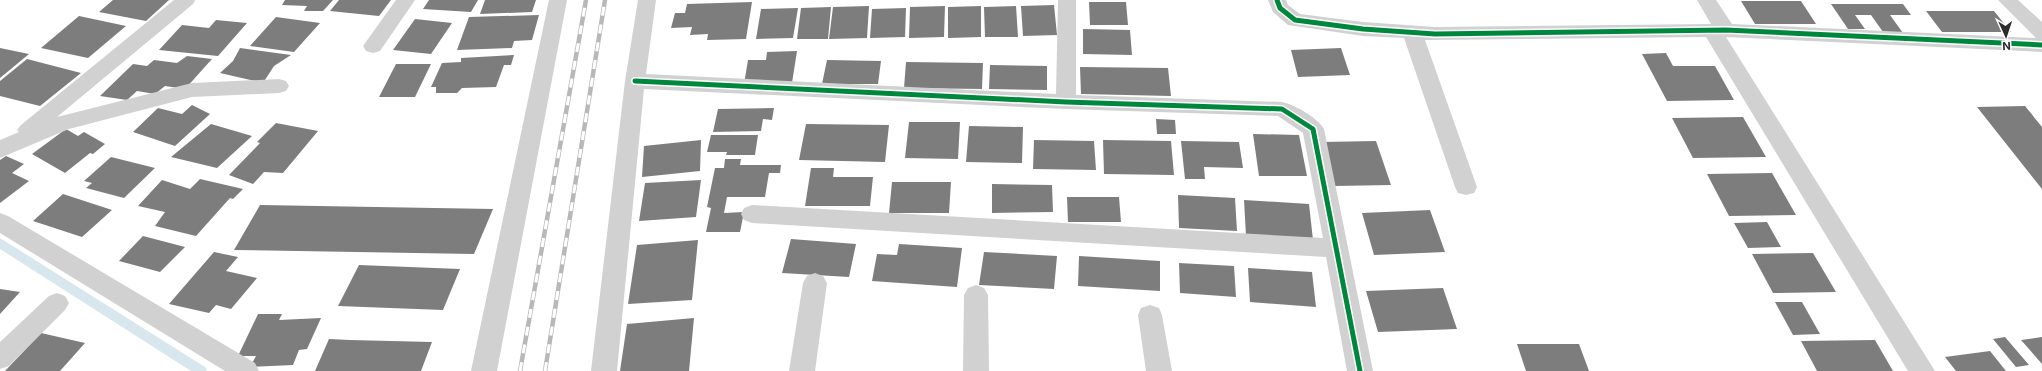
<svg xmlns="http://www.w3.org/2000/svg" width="2042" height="371" font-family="Inter,sans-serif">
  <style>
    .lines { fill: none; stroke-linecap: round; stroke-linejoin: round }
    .stream { fill: #d8e7ee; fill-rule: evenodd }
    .building { fill: #7d7d7d }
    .street { fill: #d1d1d1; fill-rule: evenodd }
    .rail-casing { stroke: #b8b8b8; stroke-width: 4.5 }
    .rail { stroke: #fff; stroke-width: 3; stroke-dasharray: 9; stroke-linecap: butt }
    .cycleway-casing { stroke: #fff; stroke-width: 8 }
    .cycleway { stroke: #00873e; stroke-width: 5 }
  </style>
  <rect width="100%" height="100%" fill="#fff"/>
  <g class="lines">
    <path class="stream" d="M0 238 205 367 207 371H191L0 249Z"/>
  </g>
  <path class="building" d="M113 0H169L146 21 99 12Z
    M285 0H333L323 11H304L307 6 282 5Z
    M339 0H391L379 16 330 11Z
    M429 0H478L471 12 423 9Z
    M485 0H536L532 12 480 14Z
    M1741 1H1801L1816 24H1755Z
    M752 2 746 39 707 40 708 34 690 35 692 27 671 28 675 13H685L687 4Z
    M1089 2H1126L1128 25H1090Z
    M1831 4H1903L1911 15H1890L1903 33 1883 32 1871 15H1855L1865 29H1848Z
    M1054 5 1057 35 1023 36 1021 6Z
    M869 6 867 38 829 39 833 7Z
    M945 6 944 37 909 38 910 7Z
    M981 6V37L948 38V7Z
    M1016 6 1018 37H985L984 7Z
    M831 7 828 39H797L801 8Z
    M798 8 793 38 756 39 761 9Z
    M906 8 905 37 870 38 872 9Z
    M1926 11H1994L2011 32H1942Z
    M539 15 532 40 514 41 512 48 457 50 469 17Z
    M79 16 126 26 88 58 41 48Z
    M276 17 320 23 294 52 250 46Z
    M415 19 452 23 431 54 393 50Z
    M216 20 247 23 218 56 159 50 182 25 209 28Z
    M1083 29 1130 30 1132 55 1083 54Z
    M0 48 29 54 0 78Z
    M240 48 291 55 274 66 263 83 220 73 233 61Z
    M1341 48 1350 75 1298 77 1291 50Z
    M797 51 792 83 744 84 748 60H766L767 52Z
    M1666 53 1673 66H1715L1734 100 1667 101 1642 54Z
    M514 55 511 65H504L496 87 462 88 457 93H436V87H431L442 63 461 62V58Z
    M187 56 212 59 185 89 165 86 155 94 137 91 127 100 100 96 133 64 147 66 154 60 177 63Z
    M27 59 81 73 40 106 0 96V81Z
    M827 60 881 61 878 84H822Z
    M906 62 983 63 982 89 904 88Z
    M396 64H431L415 97H379Z
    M990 65 1047 66V90L989 89Z
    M1080 67 1168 68 1171 96 1081 94Z
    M192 105 210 114 175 146 133 132 158 108 182 114Z
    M2025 106 2042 127V189L1977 107Z
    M774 108 772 120 763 119 761 131 713 132 718 109Z
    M1743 117 1766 157 1693 158 1672 118Z
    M1156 119 1175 120 1176 134H1157Z
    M909 122H960L958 159 905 158Z
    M276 123 318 131 283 173 264 172 253 184 229 175 260 143 257 142Z
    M211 124 252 136 217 168 171 157Z
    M806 124 889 125 885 162 799 160Z
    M969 126 1023 127 1022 163 966 162Z
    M66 129 78 136 84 132 105 144 93 154 90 153 65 173 32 154Z
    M1253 134 1299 135 1307 176H1259Z
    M711 135H758L755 155H726L727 152H707Z
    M701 140 700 171 642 177 644 146Z
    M1034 140 1094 141 1096 170 1033 169Z
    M1103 140 1171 141 1174 175 1104 174Z
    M1181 141 1239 142 1243 168 1204 167 1205 179H1185Z
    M1376 141 1391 185 1335 186 1322 142Z
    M6 156 24 164 12 173 29 181 0 203V160Z
    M111 157 155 168 124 198 86 188 92 183 84 181Z
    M725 159H741L740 165H781L780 173H769L765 197H727L724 213 744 212 740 232H706L711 208 707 207 715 168H724Z
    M811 168H834L833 177H873L870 206H805Z
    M1772 173 1796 215 1729 216 1707 174Z
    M200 179 243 189 233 199 230 198 196 236 155 226 165 212 138 206 162 180 190 189Z
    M701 180 696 217 639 221 645 183Z
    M892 182H951L949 213H889Z
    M992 184 1052 185 1053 212 992 213Z
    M63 194 112 210 82 237 33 221Z
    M1178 195 1235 198 1237 231 1179 228Z
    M1067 197H1119L1121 222H1068Z
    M1244 200 1309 204 1313 240 1246 236Z
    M260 205 493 209 474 254 234 250Z
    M1430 210 1445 252 1374 255 1362 213Z
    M1767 222 1781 247 1748 248 1734 223Z
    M143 236 185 247 160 272 119 261Z
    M791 239 856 244 849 277 782 273Z
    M698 240 692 300 628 304 637 245Z
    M899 244 962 248 957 287 872 281 877 254 897 255Z
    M214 252 238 257 226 271 257 278 231 309 216 305 209 313 169 304Z
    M984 252 1057 256 1054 289 979 285Z
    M1813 253 1836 292 1773 293 1752 254Z
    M1079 256 1160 261V291L1078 286Z
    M1179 263 1234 266 1236 297 1180 293Z
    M359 265 460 269 443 310 338 306Z
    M1248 268 1312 272 1316 307 1250 302Z
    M1443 288 1457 329 1378 332 1366 291Z
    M0 289 20 292 0 314Z
    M1775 302H1802L1820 334 1793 335Z
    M258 314H282L279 320 321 318 307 349 299 350 293 365 250 367 256 356H238Z
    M694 318 689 371H620L627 324Z
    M41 333 85 343 60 371H5Z
    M2005 337 2029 365 2016 367 1993 339Z
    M2042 337V364L2021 340Z
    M329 339 350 340 432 342 421 371H315Z
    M1875 340 1893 371H1817L1801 341Z
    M1517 344H1579L1589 371H1526Z
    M1990 351 2006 371H1956L1945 357Z"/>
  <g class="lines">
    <path class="street" d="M174 0H195L193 4 57 117 192 83 279 79 286 81 289 86 286 91 279 93 192 97 69 129 0 158V140L19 132 17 130 21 125Z
      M396 0H415L380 51 373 53 366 51 363 46Z
      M549 0H567L497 371H471Z
      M638 0H656L646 74 1056 94 1058 0H1076V95L1282 102C1295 105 1317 117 1324 129L1373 371H1347L1326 257 752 223 744 220 741 214 744 208 752 205 1323 238 1303 133 1278 116 1066 109 644 89 617 371H591L625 81Z
      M1268 0H1286L1288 5 1300 14 1363 22 1435 27 1711 24 1697 0H1716L1732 24 2036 38 1998 0H2018L2042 22V52L1726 37 1935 371H1908L1706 37 1425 40 1477 187 1474 193 1466 195 1458 193 1455 187 1404 38 1363 36 1288 25 1273 12Z
      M0 213 8 216 255 363 259 371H225L0 233Z
      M815 273 823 276 827 283 815 371H789L803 283 807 276Z
      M976 285 984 288 988 295 989 371H963L964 295 968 288Z
      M57 293 65 296 69 303 65 310 9 366 0 369V342L49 296Z
      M1150 305 1159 308 1162 315 1172 371H1146L1138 315 1141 308Z"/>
    <g class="rail-casing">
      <path id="rail" d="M520 371 586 0
        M545 371 605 0"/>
    </g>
    <use href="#rail" class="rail"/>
    <g class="cycleway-casing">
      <path id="cycleway" d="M1277 0 1280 8 1295 20 1363 29 1435 34 1726 30 2042 45
        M635 81 1066 102 1282 109 1313 129 1360 371"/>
    </g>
    <use href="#cycleway" class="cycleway"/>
  </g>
  <g transform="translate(2006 36) rotate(177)" stroke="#ffffff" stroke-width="3" paint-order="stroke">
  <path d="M0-3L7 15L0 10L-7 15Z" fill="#2c2c2c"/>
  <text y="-6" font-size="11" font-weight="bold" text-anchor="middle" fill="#2c2c2c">N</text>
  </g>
</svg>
